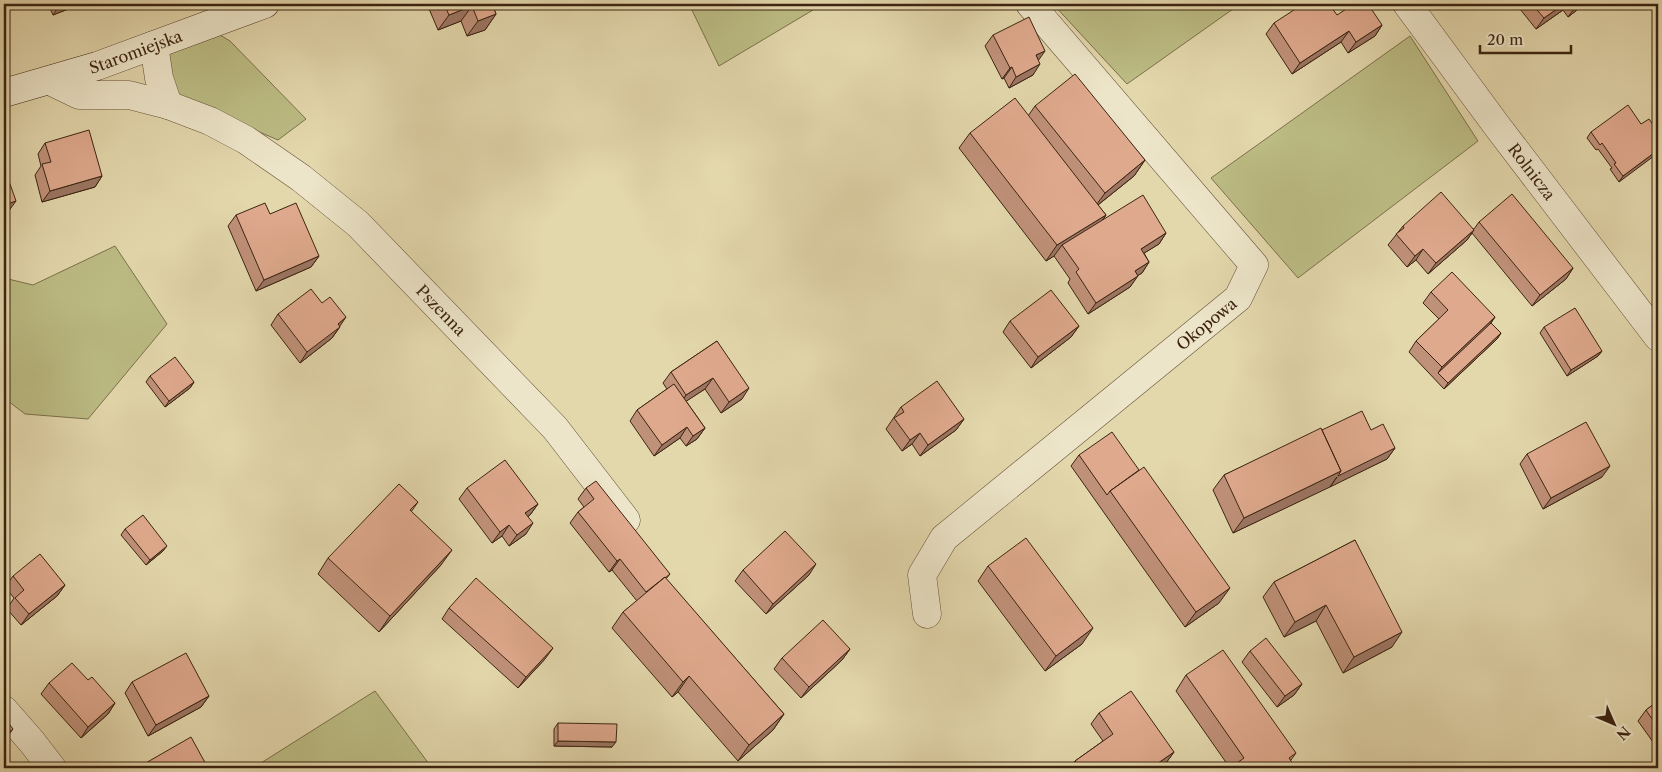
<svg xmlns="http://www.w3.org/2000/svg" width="1662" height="772" font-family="'Libre Caslon Text',serif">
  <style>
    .green { fill: #bcbc84; stroke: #7c704a }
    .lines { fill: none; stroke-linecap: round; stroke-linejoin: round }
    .street-casing { stroke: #665138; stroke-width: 29 }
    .secondary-casing { stroke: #3c2411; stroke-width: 29 }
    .street { stroke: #ede5c9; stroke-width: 28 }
    .secondary { stroke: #ede5c9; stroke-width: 28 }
    .wall { fill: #c09179; stroke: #3c2411 }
    .shaded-wall { fill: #9c7663; stroke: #3c2411 }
    .building { fill: #dfa98d; stroke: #3c2411 }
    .labels { text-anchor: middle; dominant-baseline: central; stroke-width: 4; stroke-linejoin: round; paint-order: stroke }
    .street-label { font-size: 16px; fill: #3c2411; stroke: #ede5c9 }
  </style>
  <rect width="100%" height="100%" fill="#e3d7ac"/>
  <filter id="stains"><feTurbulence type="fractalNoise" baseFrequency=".004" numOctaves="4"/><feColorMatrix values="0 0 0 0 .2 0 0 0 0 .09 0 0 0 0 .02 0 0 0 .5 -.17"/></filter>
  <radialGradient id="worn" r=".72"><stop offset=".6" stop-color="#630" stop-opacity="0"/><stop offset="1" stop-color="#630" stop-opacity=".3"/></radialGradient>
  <path class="green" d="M689 4H823L719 66Z
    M1053 4H1240L1127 84Z
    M215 32 230 41 306 119 278 140 180 98 162 53Z
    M1410 36 1478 141 1298 278 1211 178Z
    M115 246 167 324 88 419 25 414 4 398V278L33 285Z
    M375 691 432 768H253Z"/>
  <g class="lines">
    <g class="street-casing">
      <g id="street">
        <path id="s1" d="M1407 4 1497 126 1658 337"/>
        <path d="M154 45 159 78 168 105"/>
        <path id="s2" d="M50 81 79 95H129L168 105 210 121 246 140 301 178 358 224 555 428 626 520"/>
        <path id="s3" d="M927 614 922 575 944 538 1238 298 1254 265 1030 4"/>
        <path d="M4 710 32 742 52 768"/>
      </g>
    </g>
    <g class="secondary-casing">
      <g id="secondary">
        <path id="s4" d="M4 93 97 66 265 4"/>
      </g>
    </g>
    <use href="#street" class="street"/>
    <use href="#secondary" class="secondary"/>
  </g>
  <path class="wall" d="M48 4H81L53 15Z
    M427 4H507L494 9 496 14 485 30 467 36 461 21 438 30Z
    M1516 4H1581L1577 10 1568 17 1563 10 1536 29Z
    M1337 15 1382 25 1375 36 1348 53 1341 42 1292 74 1266 34 1274 23Z
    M993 35 1038 60 1033 75 1009 88 1004 78 1002 79 985 46Z
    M1035 106 1145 160 1134 176 1098 205 1106 215 1103 220 1166 233 1159 244 1144 253 1149 262 1142 273 1137 276 1130 287 1088 314 1068 283 1070 279 1054 256 1046 261 959 148 970 133 1028 116Z
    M1641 124 1658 132 1619 182 1610 169 1612 168 1598 149 1596 150 1587 138 1591 132Z
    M45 143 102 176 95 187 42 202 35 175 41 166 38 154Z
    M270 214 319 256 311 267 256 291 228 226 236 215Z
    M1479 222 1573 268 1566 279 1532 306 1472 233 1467 240 1428 274 1416 260 1407 267 1388 245 1403 226 1474 229Z
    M1658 224V235L1654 230Z
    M1431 292 1495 317 1491 323 1501 333 1497 339 1444 389 1409 352 1416 341 1439 319 1423 303Z
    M278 314 340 327 332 338 300 363 271 325Z
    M1010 321 1079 326 1071 337 1031 368 1003 332Z
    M1544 327 1602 351 1598 356 1567 376 1540 333Z
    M717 341 742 399 721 413 705 389 686 401 705 428 697 439 686 446 680 438 654 456 630 421 637 410 667 389 663 383 671 372Z
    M150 376 194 382 190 388 165 407 146 382Z
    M901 407 964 419 956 430 920 456 912 444 902 451 886 429Z
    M1322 430 1395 448 1387 459 1233 533 1213 490 1224 475Z
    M1527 454 1602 477 1543 509 1520 464Z
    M1079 455 1219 603 1185 627 1071 466Z
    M467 488 538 504 530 515 528 516 526 534 509 546 502 536 492 543 459 499Z
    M586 488 670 574 666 579 784 714 773 730 738 761 678 692 672 697 612 628 623 612 637 601 612 570 609 572 570 523 578 512 584 507 578 499Z
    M418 502 411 512 441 565 379 632 318 574 328 558Z
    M125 529 163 551 146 565 121 535Z
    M1355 540 1392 647 1343 673 1316 621 1284 637 1263 597 1274 582Z
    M988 566 1082 644 1045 671 978 581Z
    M743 570 809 575 766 614 735 581Z
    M13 576 65 585 57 596 21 625 7 609 14 598 5 587Z
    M449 608 545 659 518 688 442 619Z
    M850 649 842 660 801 698 774 669 782 658Z
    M1250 651 1302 684 1294 695 1277 707 1242 662Z
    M1186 675 1296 753 1291 760 1230 768 1176 691Z
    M88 680 115 703 108 714 81 738 41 694 49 683Z
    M132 682 209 696 201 707 148 736 125 693Z
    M1658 701V749L1638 721 1646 710Z
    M1099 713 1174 752 1166 763 1159 768H1070L1075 761 1103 741 1091 724Z
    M558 723 612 747 554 746V729Z"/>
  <path class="shaded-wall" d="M60 4H81L53 15Z
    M487 4H507L479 15Z
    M1564 4H1567L1563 10 1536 29 1544 18Z
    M1578 4H1581L1577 10 1568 17 1576 6Z
    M472 6 461 21 438 30 449 15Z
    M496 14 485 30 467 36 478 21Z
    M1382 25 1375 36 1348 53 1356 42Z
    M1349 31 1341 42 1292 74 1300 63Z
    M1045 51 1038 61 1036 55Z
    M1040 64 1033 75 1009 88 1016 77Z
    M1012 67 1004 78 1002 79 1010 68Z
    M1658 150V153L1619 182 1623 176Z
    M1145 160 1134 176 1094 208 1105 193Z
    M102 176 95 187 42 202 50 191Z
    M16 201 8 212 4 213V205Z
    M1106 215 1095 231 1062 245 1054 256 1046 261 1057 245Z
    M1474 230 1467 240 1428 274 1436 263Z
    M1166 233 1159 244 1133 260 1141 249Z
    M1423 249 1416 260 1407 267 1415 256Z
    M319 256 311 267 256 291 264 280Z
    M1149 262 1142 273 1127 282 1135 271Z
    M1573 268 1566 279 1532 306 1540 295Z
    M1138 276 1130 287 1088 314 1096 303Z
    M346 317 332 338 300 363 307 352Z
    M1495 317 1487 328 1438 373 1442 367Z
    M1079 326 1071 337 1031 368 1038 357Z
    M1501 333 1497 339 1444 389 1448 383Z
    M1602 351 1598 356 1567 376 1571 370Z
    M713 378 705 389 679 406 686 395Z
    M194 382 190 388 165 407 169 401Z
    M749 388 742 399 721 413 729 402Z
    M964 419 956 430 920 456 928 445Z
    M687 427 680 438 654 456 662 445Z
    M705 428 697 439 686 446 693 436Z
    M920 433 912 444 902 451 910 440Z
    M1395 448 1387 459 1330 487 1337 477 1330 487 1233 533 1244 518 1341 471Z
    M1610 466 1602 477 1543 509 1551 498Z
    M538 504 530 515 518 523 525 513Z
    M533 523 526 534 509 546 517 535Z
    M509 525 502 536 492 543 500 532Z
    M167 546 163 551 146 565 150 560Z
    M452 550 441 565 379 632 390 616Z
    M620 559 612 570 609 572 617 561Z
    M816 564 809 575 766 614 773 604Z
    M65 585 57 596 21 625 29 614Z
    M1230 588 1219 603 1185 627 1196 612Z
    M1326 605 1316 621 1284 637 1295 622Z
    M1093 628 1082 644 1045 671 1056 656Z
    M1402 632 1392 647 1343 673 1354 657Z
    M553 648 545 659 518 688 526 677Z
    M850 649 842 660 801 698 809 687Z
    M689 676 678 692 672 697 683 682Z
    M1302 684 1294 695 1277 707 1285 696Z
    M209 696 201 707 148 736 156 725Z
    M115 703 108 714 81 738 88 727Z
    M784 714 773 730 738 761 749 745Z
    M13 729 5 740 4 741V736Z
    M558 741 616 742 612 747 554 746Z
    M1174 752 1166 763 1159 768H1151Z"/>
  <path class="building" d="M444 4H492L496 14 478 21 472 6 449 15Z
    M1303 4H1329L1337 15 1354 4H1368L1382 25 1356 42 1349 31 1300 63 1274 23Z
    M1532 4H1564L1544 18Z
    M1029 17 1045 51 1036 55 1040 64 1016 77 1012 67 1010 68 993 35Z
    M1075 74 1145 160 1105 193 1035 106Z
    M1015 98 1106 215 1057 245 970 133Z
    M1628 105 1641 124 1649 119 1658 132V150L1623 176 1614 164 1616 163 1602 143 1600 145 1591 132Z
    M89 130 102 176 50 191 42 164 51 162 45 143Z
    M4 167 16 201 4 205Z
    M1441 192 1474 230 1436 263 1423 249 1415 256 1396 234 1404 228 1403 226Z
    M1512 194 1573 268 1540 295 1479 222Z
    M1143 195 1166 233 1141 249 1149 262 1135 271 1138 276 1096 303 1076 272 1079 269 1062 245Z
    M265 203 270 214 296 203 319 256 264 280 236 215Z
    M1452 272 1495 317 1442 367 1416 341 1448 310 1431 292Z
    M311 289 322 303 330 297 346 317 338 324 340 327 307 352 278 314Z
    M1051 290 1079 326 1038 357 1010 321Z
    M1575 308 1602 351 1571 370 1544 327Z
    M1491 323 1501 333 1448 383 1438 373Z
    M717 341 749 388 729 402 713 378 686 395 671 372Z
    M175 357 194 382 169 401 150 376Z
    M937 381 964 419 928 445 920 433 910 440 894 418 904 412 901 407Z
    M674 384 705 428 693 436 687 427 662 445 637 410Z
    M1362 411 1371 430 1383 424 1395 448 1338 476 1341 471 1322 430Z
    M1586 422 1610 466 1551 498 1527 454Z
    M1321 428 1341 471 1244 518 1224 475Z
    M1112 432 1139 470 1110 491 1107 495 1079 455Z
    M505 460 538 504 525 513 533 523 517 535 509 525 500 532 467 488Z
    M1144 467 1230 588 1196 612 1110 491Z
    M596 481 670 574 665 578V577L646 592 620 559 617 561 578 512 594 499 586 488Z
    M399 484 418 502 410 510 452 550 390 616 328 558Z
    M143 515 167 546 150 560 125 529Z
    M785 531 816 564 773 604 743 570Z
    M1026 538 1093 628 1056 656 988 566Z
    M1355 540 1402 632 1354 657 1326 605 1295 622 1274 582Z
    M40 554 65 585 29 614 15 598 24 590 13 576Z
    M665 577 784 714 749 745 689 676 683 682 623 612Z
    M476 578 553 648 526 677 449 608Z
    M823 620 850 649 809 687 782 658Z
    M1266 638 1302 684 1285 696 1250 651Z
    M1223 650 1296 753 1289 758 1296 768H1230L1244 758 1186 675Z
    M186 653 209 696 156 725 132 682Z
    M72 663 88 680 92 677 115 703 88 727 49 683Z
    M1131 691 1174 752 1151 768H1081L1075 761 1113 734 1099 713Z
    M1658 701V728L1646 710Z
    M4 717 13 729 4 736Z
    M558 723 617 724 616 742 558 741Z
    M191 737 208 768H137Z"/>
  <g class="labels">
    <g class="street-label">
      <text stroke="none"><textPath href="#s4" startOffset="138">Staromiejska</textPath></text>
      <text stroke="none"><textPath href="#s1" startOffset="209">Rolnicza</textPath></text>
      <text stroke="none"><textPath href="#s2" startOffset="468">Pszenna</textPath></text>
      <text stroke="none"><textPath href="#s3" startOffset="421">Okopowa</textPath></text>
    </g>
  </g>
  <rect width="1662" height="772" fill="none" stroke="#e3d7ac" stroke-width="20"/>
  <rect x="5" y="5" width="1652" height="762" fill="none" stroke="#3c2411" stroke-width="2.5"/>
  <rect x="10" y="10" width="1642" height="752" fill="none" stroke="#3c2411"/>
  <g transform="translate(1614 724) rotate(135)" stroke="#ede5c9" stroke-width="4" paint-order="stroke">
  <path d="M0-4L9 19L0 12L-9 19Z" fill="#3c2411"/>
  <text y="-8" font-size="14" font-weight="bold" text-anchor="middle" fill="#3c2411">N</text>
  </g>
  <path d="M1480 45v8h91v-8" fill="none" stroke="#3c2411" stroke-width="2.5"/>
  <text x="1487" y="45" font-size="15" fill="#3c2411" stroke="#ede5c9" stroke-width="4" paint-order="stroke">20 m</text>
  <rect width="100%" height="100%" filter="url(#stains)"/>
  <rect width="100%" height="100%" fill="url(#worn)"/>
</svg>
